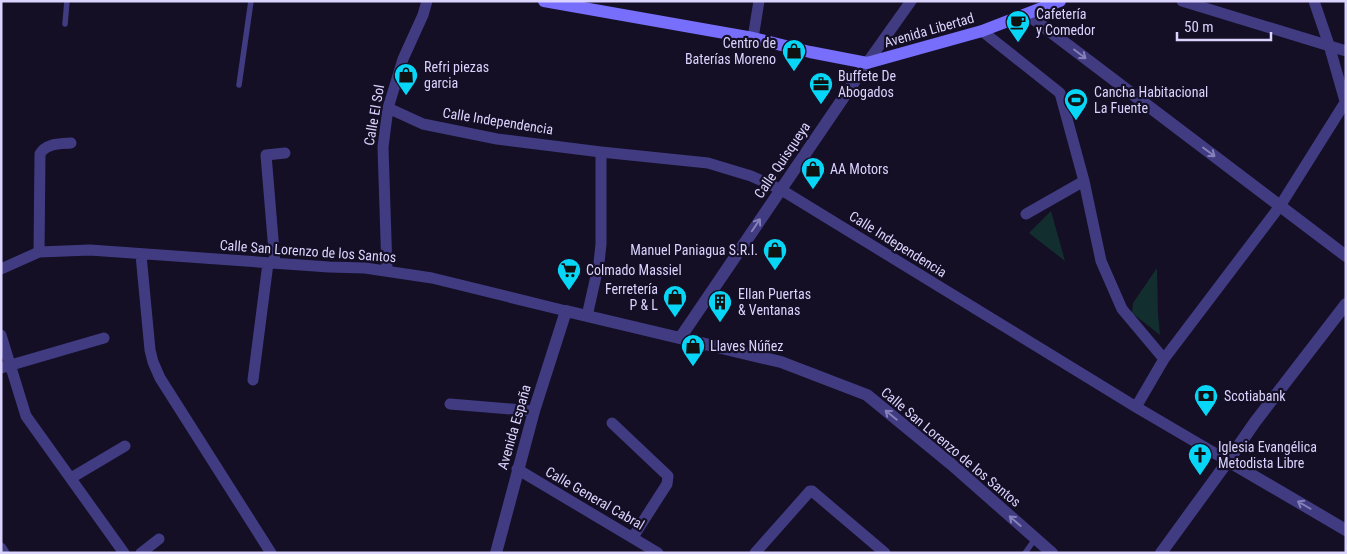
<svg xmlns="http://www.w3.org/2000/svg" width="1347" height="554" font-family="'Roboto Condensed',sans-serif">
  <style>
    .green { fill: #132e2e }
    .lines { fill: none; stroke-linecap: round; stroke-linejoin: round }
    .service { stroke: #413c82; stroke-width: 5.5 }
    .minor { stroke: #413c82; stroke-width: 11 }
    .tertiary { stroke: #413c82; stroke-width: 12 }
    .secondary { stroke: #776efb; stroke-width: 12 }
    .oneway { stroke: #8680ba }
    .labels { text-anchor: middle; dominant-baseline: central; stroke-width: 4.5; stroke-linejoin: round; paint-order: stroke }
    .poi-label { font-size: 14px; fill: #dbd4fe; stroke: #140f25; text-anchor: start }
    .street-label { font-size: 14px; fill: #dbd4fe; stroke: #140f25 }
  </style>
  <rect width="100%" height="100%" fill="#140f25"/>
  <path class="green" d="M1051 211 1065 261 1029 233Z
    M1157 268 1158 314 1160 335 1132 313 1133 303Z"/>
  <g class="lines">
    <path class="service" d="M65 24 67 1
      M239 85 251 1
      M1025 553 1035 539"/>
    <path class="minor" d="M1182 1 1346 51
      M1314 1 1329 45 1345 101
      M982 31 1060 93 1084 181 1101 261 1122 309 1164 359
      M753 38 759 1
      M867 63 911 1
      M388 108 423 124 497 139 601 152 708 163 751 176 780 189 1136 407 1228 461
      M1026 214 1084 181
      M39 252 40 154C46 143 60 144 71 143
      M141 255 150 350 153 362 160 378 271 553
      M275 263 266 155 285 153
      M1 269 39 252 90 250 329 267 365 268 432 278 566 311
      M387 270 383 147 388 108 403 59 423 15 427 1
      M587 316 599 263 601 244V152
      M1 335 26 416 124 553
      M1 368 104 338
      M253 380 268 263
      M450 404 534 411
      M1136 407 1164 359 1280 206 1346 101
      M612 423 668 476 667 484 633 537
      M517 469 658 553
      M71 478 125 446
      M1 548 4 553
      M141 553 159 539
      M755 553 810 491H812L885 553"/>
    <path class="tertiary" d="M1027 14 1346 256
      M680 338 867 63
      M1228 461 1346 530
      M496 553 534 411 566 311 781 362 867 395 951 464 1052 553
      M1161 553 1228 461 1255 422 1346 304"/>
    <path class="secondary" d="M544 1 753 38 810 52 867 63 982 31 1060 1"/>
  </g>
  <defs><path id="oneway-shaft" d="M-6 0H5M1.5-3L5.5 0L1.5 3" fill="none" stroke-width="1.6" stroke-linecap="round" stroke-linejoin="round" transform="scale(1.25)"/></defs>
  <g class="oneway">
    <use href="#oneway-shaft" transform="translate(1080 54) rotate(37)"/>
    <use href="#oneway-shaft" transform="translate(1209 152) rotate(37)"/>
    <use href="#oneway-shaft" transform="translate(756 225) rotate(-56)"/>
    <use href="#oneway-shaft" transform="translate(891 415) rotate(-141)"/>
    <use href="#oneway-shaft" transform="translate(1304 505) rotate(-150)"/>
    <use href="#oneway-shaft" transform="translate(1015 521) rotate(-139)"/>
  </g>
  <defs>
    <g id="cafe-pin" transform="scale(1.25)"><path d="M0 17L-7.5 6A9.5 9.5 0 1 1 7.5 6Z" fill="#07d6f7" stroke="#140f25"/><path d="M-5.5-4.5H6V0H3Q3 3.5 0 3.5H-2.5Q-5.5 3.5-5.5 0ZM3-3.2v2h1.7v-2ZM-6 4.5H4V6H-6Z" fill="#111"/></g>
    <g id="shop-pin" transform="scale(1.25)"><path d="M0 17L-7.5 6A9.5 9.5 0 1 1 7.5 6Z" fill="#07d6f7" stroke="#140f25"/><path d="M-5-2.5h2.3a2.7 3.5 0 0 1 5.4 0H5L5.5 6h-11ZM-1.5-2.5h3a1.5 2.3 0 0 0-3 0Z" fill="#111"/></g>
    <g id="office-pin" transform="scale(1.25)"><path d="M0 17L-7.5 6A9.5 9.5 0 1 1 7.5 6Z" fill="#07d6f7" stroke="#140f25"/><path d="M-6-3h4V-5.5h4V-3h4V5H-6ZM-1-4.5V-3h2v-1.5ZM-6 0V1H6V0Z" fill="#111"/></g>
    <g id="stadium-pin" transform="scale(1.25)"><path d="M0 17L-7.5 6A9.5 9.5 0 1 1 7.5 6Z" fill="#07d6f7" stroke="#140f25"/><path d="M0-5a6.5 5 0 1 0 0 10a6.5 5 0 1 0 0-10ZM-3.5-1.8h7v3.6h-7Z" fill="#111"/></g>
    <g id="supermarket-pin" transform="scale(1.25)"><path d="M0 17L-7.5 6A9.5 9.5 0 1 1 7.5 6Z" fill="#07d6f7" stroke="#140f25"/><path d="M-6-5.5h2.5l.6 2H6L4.5 2H-2.5L-4.4-4H-6ZM-1.5 3.2a1.3 1.3 0 1 0 .1 0ZM3 3.2a1.3 1.3 0 1 0 .1 0Z" fill="#111"/></g>
    <g id="building-pin" transform="scale(1.25)"><path d="M0 17L-7.5 6A9.5 9.5 0 1 1 7.5 6Z" fill="#07d6f7" stroke="#140f25"/><path d="M-4-6H4V6H1V3H-1V6H-4ZM-2.5-4.3h1.7v1.8h-1.7ZM.8-4.3h1.7v1.8H.8ZM-2.5-1h1.7V.8h-1.7ZM.8-1h1.7V.8H.8Z" fill="#111"/></g>
    <g id="bank-pin" transform="scale(1.25)"><path d="M0 17L-7.5 6A9.5 9.5 0 1 1 7.5 6Z" fill="#07d6f7" stroke="#140f25"/><path d="M-6-4H6V4H-6ZM0-2.3a2.3 2.3 0 1 0 0 4.6a2.3 2.3 0 1 0 0-4.6Z" fill="#111"/></g>
    <g id="church-pin" transform="scale(1.25)"><path d="M0 17L-7.5 6A9.5 9.5 0 1 1 7.5 6Z" fill="#07d6f7" stroke="#140f25"/><path d="M-1.2-6h2.4v3.5h3.3v2.4h-3.3V6h-2.4V-.1h-3.3v-2.4h3.3Z" fill="#111"/></g>
  </defs>
  <g fill-rule="evenodd">
    <use href="#cafe-pin" x="1018" y="22"/>
    <use href="#shop-pin" x="794" y="51"/>
    <use href="#shop-pin" x="406" y="75"/>
    <use href="#office-pin" x="821" y="84"/>
    <use href="#stadium-pin" x="1076" y="100"/>
    <use href="#shop-pin" x="813" y="169"/>
    <use href="#shop-pin" x="775" y="250"/>
    <use href="#supermarket-pin" x="569" y="270"/>
    <use href="#shop-pin" x="675" y="297"/>
    <use href="#building-pin" x="720" y="302"/>
    <use href="#shop-pin" x="693" y="346"/>
    <use href="#bank-pin" x="1206" y="396"/>
    <use href="#church-pin" x="1200" y="455"/>
  </g>
  <g class="labels">
    <g class="poi-label">
      <text x="1036" y="14">Cafetería<tspan x="1036" dy="16">y Comedor</tspan></text>
      <text x="776" y="43" text-anchor="end">Centro de<tspan x="776" dy="16">Baterías Moreno</tspan></text>
      <text x="424" y="67">Refri piezas<tspan x="424" dy="16">garcia</tspan></text>
      <text x="838" y="76">Buffete De<tspan x="838" dy="16">Abogados</tspan></text>
      <text x="1094" y="92">Cancha Habitacional<tspan x="1094" dy="16">La Fuente</tspan></text>
      <text x="830" y="169">AA Motors</text>
      <text x="758" y="250" text-anchor="end">Manuel Paniagua S.R.I.</text>
      <text x="586" y="270">Colmado Massiel</text>
      <text x="658" y="289" text-anchor="end">Ferretería<tspan x="658" dy="16">P &amp; L</tspan></text>
      <text x="738" y="294">Ellan Puertas<tspan x="738" dy="16">&amp; Ventanas</tspan></text>
      <text x="710" y="346">Llaves Núñez</text>
      <text x="1224" y="396">Scotiabank</text>
      <text x="1218" y="447">Iglesia Evangélica<tspan x="1218" dy="16">Metodista Libre</tspan></text>
    </g>
    <g class="street-label">
      <text transform="translate(929 30) rotate(-16)">Avenida Libertad</text>
      <text transform="translate(374 115) rotate(-80)">Calle El Sol</text>
      <text transform="translate(498 121) rotate(9)">Calle Independencia</text>
      <text transform="translate(782 160) rotate(-56)">Calle Quisqueya</text>
      <text transform="translate(898 244) rotate(32)">Calle Independencia</text>
      <text transform="translate(308 251) rotate(4)">Calle San Lorenzo de los Santos</text>
      <text transform="translate(514 427) rotate(-74)">Avenida España</text>
      <text transform="translate(951 447) rotate(40)">Calle San Lorenzo de los Santos</text>
      <text transform="translate(595 498) rotate(30)">Calle General Cabral</text>
    </g>
  </g>
  <rect width="1347" height="554" fill="none" stroke="#dbd4fe" stroke-width="5"/>
  <path d="M1177 32v8h94v-8" fill="none" stroke="#dbd4fe" stroke-width="2.5"/>
  <text x="1184" y="32" font-size="15" fill="#dbd4fe" stroke="#140f25" stroke-width="4" paint-order="stroke">50 m</text>
</svg>
